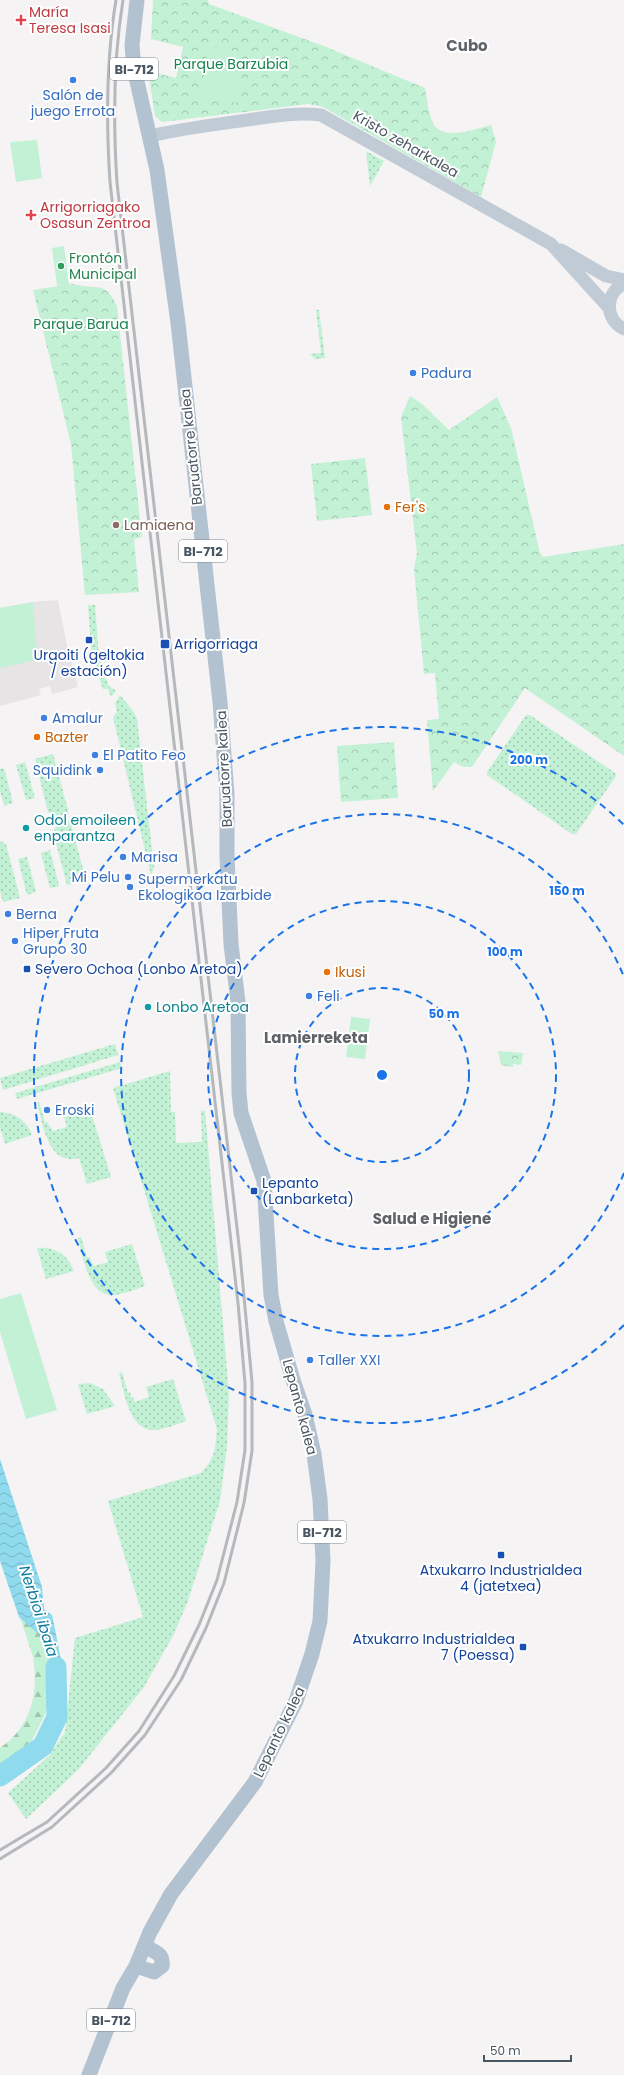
<svg xmlns="http://www.w3.org/2000/svg" width="624" height="2075" font-family="Poppins,sans-serif">
  <style>
    .education { fill: #e6e4e5 }
    .grass { fill: url(#grass-dots) }
    .forest { fill: url(#forest-firs) }
    .park { fill: url(#park-crowns) }
    .garden { fill: #c3f1d5 }
    .water { fill: url(#water-waves) }
    .lines { fill: none; stroke-linecap: round; stroke-linejoin: round }
    .river { stroke: #90daee; stroke-width: 21 }
    .secondary { stroke: #c1cbd6; stroke-width: 13 }
    .primary { stroke: #b3c2d1; stroke-width: 15 }
    .rail { stroke: #b5b8bd; stroke-width: 3 }
    .ring { fill: none; stroke: #1a73e8; stroke-width: 2; stroke-dasharray: 7 5 }
    .health-dot { fill: #e0444e; stroke: #fff; stroke-width: 1.5 }
    .shop-dot { fill: #3f7fe0; stroke: #fff; stroke-width: 1.5 }
    .leisure-dot { fill: #2e9e5b; stroke: #fff; stroke-width: 1.5 }
    .food-dot { fill: #e8710a; stroke: #fff; stroke-width: 1.5 }
    .education-dot { fill: #8d6e63; stroke: #fff; stroke-width: 1.5 }
    .transit-dot { fill: #1a4fb4; stroke: #fff; stroke-width: 1.5 }
    .culture-dot { fill: #0f9aa8; stroke: #fff; stroke-width: 1.5 }
    .labels { text-anchor: middle; dominant-baseline: central; stroke-width: 4; stroke-linejoin: round; paint-order: stroke }
    .shield { fill: #fff; stroke: #808990; stroke-width: 1 }
    .shield-label { font-size: 13px; font-weight: bold; fill: #4a5661 }
    .health-label { font-size: 14px; fill: #be3a42; stroke: #fff; text-anchor: start }
    .park-label { font-size: 14px; fill: #17864f; stroke: #fff }
    .shop-label { font-size: 14px; fill: #366cbe; stroke: #fff; text-anchor: start }
    .street-label { font-size: 14px; fill: #4a5661; stroke: #fff }
    .leisure-label { font-size: 14px; fill: #27864d; stroke: #fff; text-anchor: start }
    .food-label { font-size: 14px; fill: #c56008; stroke: #fff; text-anchor: start }
    .education-label { font-size: 14px; fill: #785e54; stroke: #fff; text-anchor: start }
    .transit-label { font-size: 14px; fill: #164399; stroke: #fff; text-anchor: start }
    .culture-label { font-size: 14px; fill: #0d838f; stroke: #fff; text-anchor: start }
    .neighbourhood-label { font-size: 15px; font-weight: bold; fill: #5f6368; stroke: #fff }
    .water-label { font-size: 15px; font-style: italic; fill: #0c7c9b; stroke: #fff }
    .centre { fill: #1a73e8; stroke: #fff; stroke-width: 2 }
    .ring-label { font-size: 12px; text-anchor: middle; font-weight: bold; fill: #1a73e8; stroke: #fff; stroke-width: 4; stroke-linejoin: round; paint-order: stroke }
  </style>
  <defs>
    <pattern id="grass-dots" width="8" height="8" patternUnits="userSpaceOnUse"><rect width="8" height="8" fill="#c3f1d5"/><path d="M2 2h.1M6 6h.1" fill="none" stroke="#a0c6b0" stroke-width="1.8" stroke-linecap="round"/></pattern>
    <pattern id="forest-firs" width="22" height="20" patternUnits="userSpaceOnUse"><rect width="22" height="20" fill="#c3f1d5"/><path d="M5 1l3.5 6h-7zM16 11l3.5 6h-7z" fill="#a0c6b0"/></pattern>
    <pattern id="park-crowns" width="20" height="18" patternUnits="userSpaceOnUse"><rect width="20" height="18" fill="#c3f1d5"/><path d="M2 6a3 3 0 1 1 6 0M12 15a3 3 0 1 1 6 0" fill="none" stroke="#a0c6b0"/></pattern>
    <pattern id="water-waves" width="16" height="10" patternUnits="userSpaceOnUse"><rect width="16" height="10" fill="#90daee"/><path d="M0 5q4-4 8 0t8 0" fill="none" stroke="#78b4c4"/></pattern>
  </defs>
  <rect width="100%" height="100%" fill="#f5f3f3"/>
  <path class="education" d="M58 600 67 646 78 687 52 694 50 686 39 689 41 695 0 706V608L33 602Z"/>
  <path class="grass" d="M366 151 384 161 370 186Z
    M316 310H319L325 358 315 359 310 354 321 353Z
    M88 605H95L99 657 108 685 116 691 111 697 108 689H103L92 658Z
    M120 695 133 711 137 719 154 867 151 875 113 717 117 712 115 703Z
    M526 715H530L615 773 616 776 576 834H572L487 775V772Z
    M53 754 69 814 57 817 48 812 35 759Z
    M25 762 35 798 26 800 16 765Z
    M4 768 13 803 4 806 0 791V769Z
    M70 820 86 880 67 885 53 832 58 824Z
    M0 841 6 844 20 898 3 902 0 891Z
    M50 850 59 886 50 888 41 853Z
    M27 857 36 892 27 895 18 859Z
    M115 1044 118 1055 3 1090 0 1078Z
    M120 1062 122 1068 17 1099 15 1093Z
    M170 1071 171 1112H175L176 1143 202 1142 201 1111H205L229 1395 227 1446 220 1501 188 1601 174 1634 144 1687 78 1770 26 1819 8 1793 50 1755 65 1732 75 1638 143 1617 108 1501 201 1473C216 1457 215 1449 217 1429L113 1088Z
    M39 1102 45 1122H47L53 1131 67 1127 64 1117 90 1109 111 1177 87 1184 79 1158C48 1167 43 1124 37 1103Z
    M0 1112C15 1113 27 1120 32 1135L5 1144 0 1128Z
    M81 1237 87 1257H89L94 1266 108 1262 105 1252 132 1244 145 1286C135 1289 123 1295 112 1295 88 1295 83 1256 78 1238Z
    M37 1248C54 1246 68 1254 74 1271L46 1279Z
    M122 1372 128 1393 130 1392 131 1397H133L135 1402 149 1397 146 1387 173 1379 186 1421C176 1424 164 1430 153 1430 129 1430 124 1391 119 1373Z
    M90 1383 103 1389 115 1406 87 1414 78 1384Z"/>
  <path class="forest" d="M0 1493 51 1636 50 1704 25 1755 0 1769V1748C31 1727 39 1693 33 1657L0 1555Z"/>
  <path class="park" d="M153 0H208L209 4 326 47 425 88C427 98 428 111 432 121 441 143 474 129 491 125L496 142 481 197 323 107 308 104 162 122 155 116 148 71 176 78 183 47 151 39Z
    M73 284C97 291 104 279 117 306L142 537 134 539 139 592 85 595 71 444 33 290Z
    M410 396 422 404 449 430 497 397 511 428 540 553 543 557 624 544V756L525 688 472 767H463L454 762 433 791 427 720 439 719 435 673 424 674 414 569 417 553 401 417Z
    M365 458 372 515 317 521 311 464Z
    M394 742 398 798 341 802 337 746Z
    M498 1051 523 1053 521 1065 513 1064V1067L501 1065Z"/>
  <path class="garden" d="M208 47 242 52 236 103 201 98Z
    M37 140 42 178 16 182 10 142Z
    M64 246 69 285 57 286 52 248Z
    M33 602 36 644 40 659 0 668V608Z
    M351 1017 370 1019 365 1059 346 1057Z
    M21 1293 57 1410 26 1419 0 1332V1299Z"/>
  <path class="water" d="M0 1459 42 1587 44 1609 52 1615 54 1624 61 1660 62 1697 51 1692V1660L46 1641 19 1617 0 1561Z"/>
  <g class="lines">
    <path class="river" d="M0 1776 43 1746 57 1717 56 1667"/>
    <path class="secondary" d="M150 136C184 128 219 124 254 119 276 116 299 112 321 115L551 244 609 308
      M561 250 606 276 624 280
      M624 284C604 293 605 320 624 329"/>
    <path class="primary" d="M136 1966 154 1972 162 1966C164 1953 154 1952 145 1946
      M89 2075 123 1988 136 1966 150 1932 171 1894 255 1782 296 1701 312 1654 320 1621 323 1561 320 1499 314 1454 305 1415 293 1380 276 1321 271 1295 264 1181 241 1113 239 1093 238 1002 231 944 227 856V794L220 702 178 323 157 170 134 68 132 45 137 0"/>
    <path class="rail" d="M0 1850 47 1822 106 1768 139 1731 174 1676 199 1625 217 1580 237 1502 245 1450V1383L238 1303 110 182C106 121 106 60 116 0
      M0 1859 52 1827 111 1773 145 1735 181 1680 206 1628 224 1583 244 1503 252 1451V1382L240 1254 117 183C113 121 113 61 123 0"/>
  </g>
  <g class="ring">
    <circle cx="382" cy="1075" r="87"/>
    <circle cx="382" cy="1075" r="174"/>
    <path d="M624 1173A261 261 0 1 1 624 977"/>
    <path d="M624 1325A348 348 0 1 1 624 825"/>
  </g>
  <g class="health-dot">
    <path d="M19 14h4v4h4v4h-4v4h-4v-4h-4v-4h4z"/>
    <path d="M29 209h4v4h4v4h-4v4h-4v-4h-4v-4h4z"/>
  </g>
  <g class="shop-dot">
    <circle cx="73" cy="80" r="4"/>
    <circle cx="413" cy="373" r="4"/>
    <circle cx="44" cy="718" r="4"/>
    <circle cx="95" cy="755" r="4"/>
    <circle cx="100" cy="770" r="4"/>
    <circle cx="123" cy="857" r="4"/>
    <circle cx="128" cy="877" r="4"/>
    <circle cx="130" cy="887" r="4"/>
    <circle cx="8" cy="914" r="4"/>
    <circle cx="15" cy="941" r="4"/>
    <circle cx="309" cy="996" r="4"/>
    <circle cx="47" cy="1110" r="4"/>
    <circle cx="310" cy="1360" r="4"/>
  </g>
  <circle class="leisure-dot" cx="61" cy="266" r="4"/>
  <g class="food-dot">
    <circle cx="387" cy="507" r="4"/>
    <circle cx="37" cy="737" r="4"/>
    <circle cx="327" cy="972" r="4"/>
  </g>
  <circle class="education-dot" cx="116" cy="525" r="4"/>
  <g class="transit-dot">
    <rect x="85" y="636" width="8" height="8" rx="2"/>
    <rect x="160" y="639" width="10" height="10" rx="2"/>
    <rect x="23" y="965" width="8" height="8" rx="2"/>
    <rect x="250" y="1187" width="8" height="8" rx="2"/>
    <rect x="497" y="1551" width="8" height="8" rx="2"/>
    <rect x="519" y="1643" width="8" height="8" rx="2"/>
  </g>
  <g class="culture-dot">
    <circle cx="26" cy="828" r="4"/>
    <circle cx="148" cy="1007" r="4"/>
  </g>
  <g class="labels">
    <g class="shield">
      <rect x="110" y="58" width="48" height="22" rx="3"/>
      <rect x="179" y="540" width="48" height="22" rx="3"/>
      <rect x="298" y="1521" width="48" height="22" rx="3"/>
      <rect x="87" y="2009" width="48" height="22" rx="3"/>
    </g>
    <g class="shield-label">
      <text x="134" y="69">BI-712</text>
      <text x="203" y="551">BI-712</text>
      <text x="322" y="1532">BI-712</text>
      <text x="111" y="2020">BI-712</text>
    </g>
    <g class="health-label">
      <text x="29" y="12">María<tspan x="29" dy="16">Teresa Isasi</tspan></text>
      <text x="40" y="207">Arrigorriagako<tspan x="40" dy="16">Osasun Zentroa</tspan></text>
    </g>
    <g class="park-label">
      <text x="231" y="64">Parque Barzubia</text>
      <text x="81" y="324">Parque Barua</text>
    </g>
    <g class="shop-label">
      <text x="73" y="95" text-anchor="middle">Salón de<tspan x="73" dy="16">juego Errota</tspan></text>
      <text x="421" y="373">Padura</text>
      <text x="52" y="718">Amalur</text>
      <text x="103" y="755">El Patito Feo</text>
      <text x="92" y="770" text-anchor="end">Squidink</text>
      <text x="131" y="857">Marisa</text>
      <text x="120" y="877" text-anchor="end">Mi Pelu</text>
      <text x="138" y="879">Supermerkatu<tspan x="138" dy="16">Ekologikoa Izarbide</tspan></text>
      <text x="16" y="914">Berna</text>
      <text x="23" y="933">Hiper Fruta<tspan x="23" dy="16">Grupo 30</tspan></text>
      <text x="317" y="996">Feli</text>
      <text x="55" y="1110">Eroski</text>
      <text x="318" y="1360">Taller XXI</text>
    </g>
    <g class="street-label">
      <text transform="translate(406 144) rotate(30)">Kristo zeharkalea</text>
      <text transform="translate(191 447) rotate(-96)">Baruatorre kalea</text>
      <text transform="translate(224 769) rotate(-93)">Baruatorre kalea</text>
      <text transform="translate(300 1407) rotate(75)">Lepanto kalea</text>
      <text transform="translate(279 1732) rotate(-64)">Lepanto kalea</text>
    </g>
    <g class="leisure-label">
      <text x="69" y="258">Frontón<tspan x="69" dy="16">Municipal</tspan></text>
    </g>
    <g class="food-label">
      <text x="395" y="507">Fer's</text>
      <text x="45" y="737">Bazter</text>
      <text x="335" y="972">Ikusi</text>
    </g>
    <g class="education-label">
      <text x="124" y="525">Lamiaena</text>
    </g>
    <g class="transit-label">
      <text x="174" y="644">Arrigorriaga</text>
      <text x="89" y="655" text-anchor="middle">Urgoiti (geltokia<tspan x="89" dy="16">/ estación)</tspan></text>
      <text x="35" y="969">Severo Ochoa (Lonbo Aretoa)</text>
      <text x="262" y="1183">Lepanto<tspan x="262" dy="16">(Lanbarketa)</tspan></text>
      <text x="501" y="1570" text-anchor="middle">Atxukarro Industrialdea<tspan x="501" dy="16">4 (jatetxea)</tspan></text>
      <text x="515" y="1639" text-anchor="end">Atxukarro Industrialdea<tspan x="515" dy="16">7 (Poessa)</tspan></text>
    </g>
    <g class="culture-label">
      <text x="34" y="820">Odol emoileen<tspan x="34" dy="16">enparantza</tspan></text>
      <text x="156" y="1007">Lonbo Aretoa</text>
    </g>
    <g class="neighbourhood-label">
      <text x="467" y="45">Cubo</text>
      <text x="316" y="1037">Lamierreketa</text>
      <text x="432" y="1218">Salud e Higiene</text>
    </g>
    <g class="water-label">
      <text transform="translate(39 1611) rotate(72)">Nerbioi ibaia</text>
    </g>
  </g>
  <circle cx="382" cy="1075" r="6" class="centre"/>
  <g class="ring-label">
    <text x="529" y="764">200 m</text>
    <text x="567" y="895">150 m</text>
    <text x="505" y="956">100 m</text>
    <text x="444" y="1018">50 m</text>
  </g>
  <path d="M484 2055v6h87v-6" fill="none" stroke="#4a5661" stroke-width="2"/>
  <text x="490" y="2055" font-size="12" fill="#4a5661" stroke="#ffffff" stroke-width="3" paint-order="stroke">50 m</text>
</svg>
